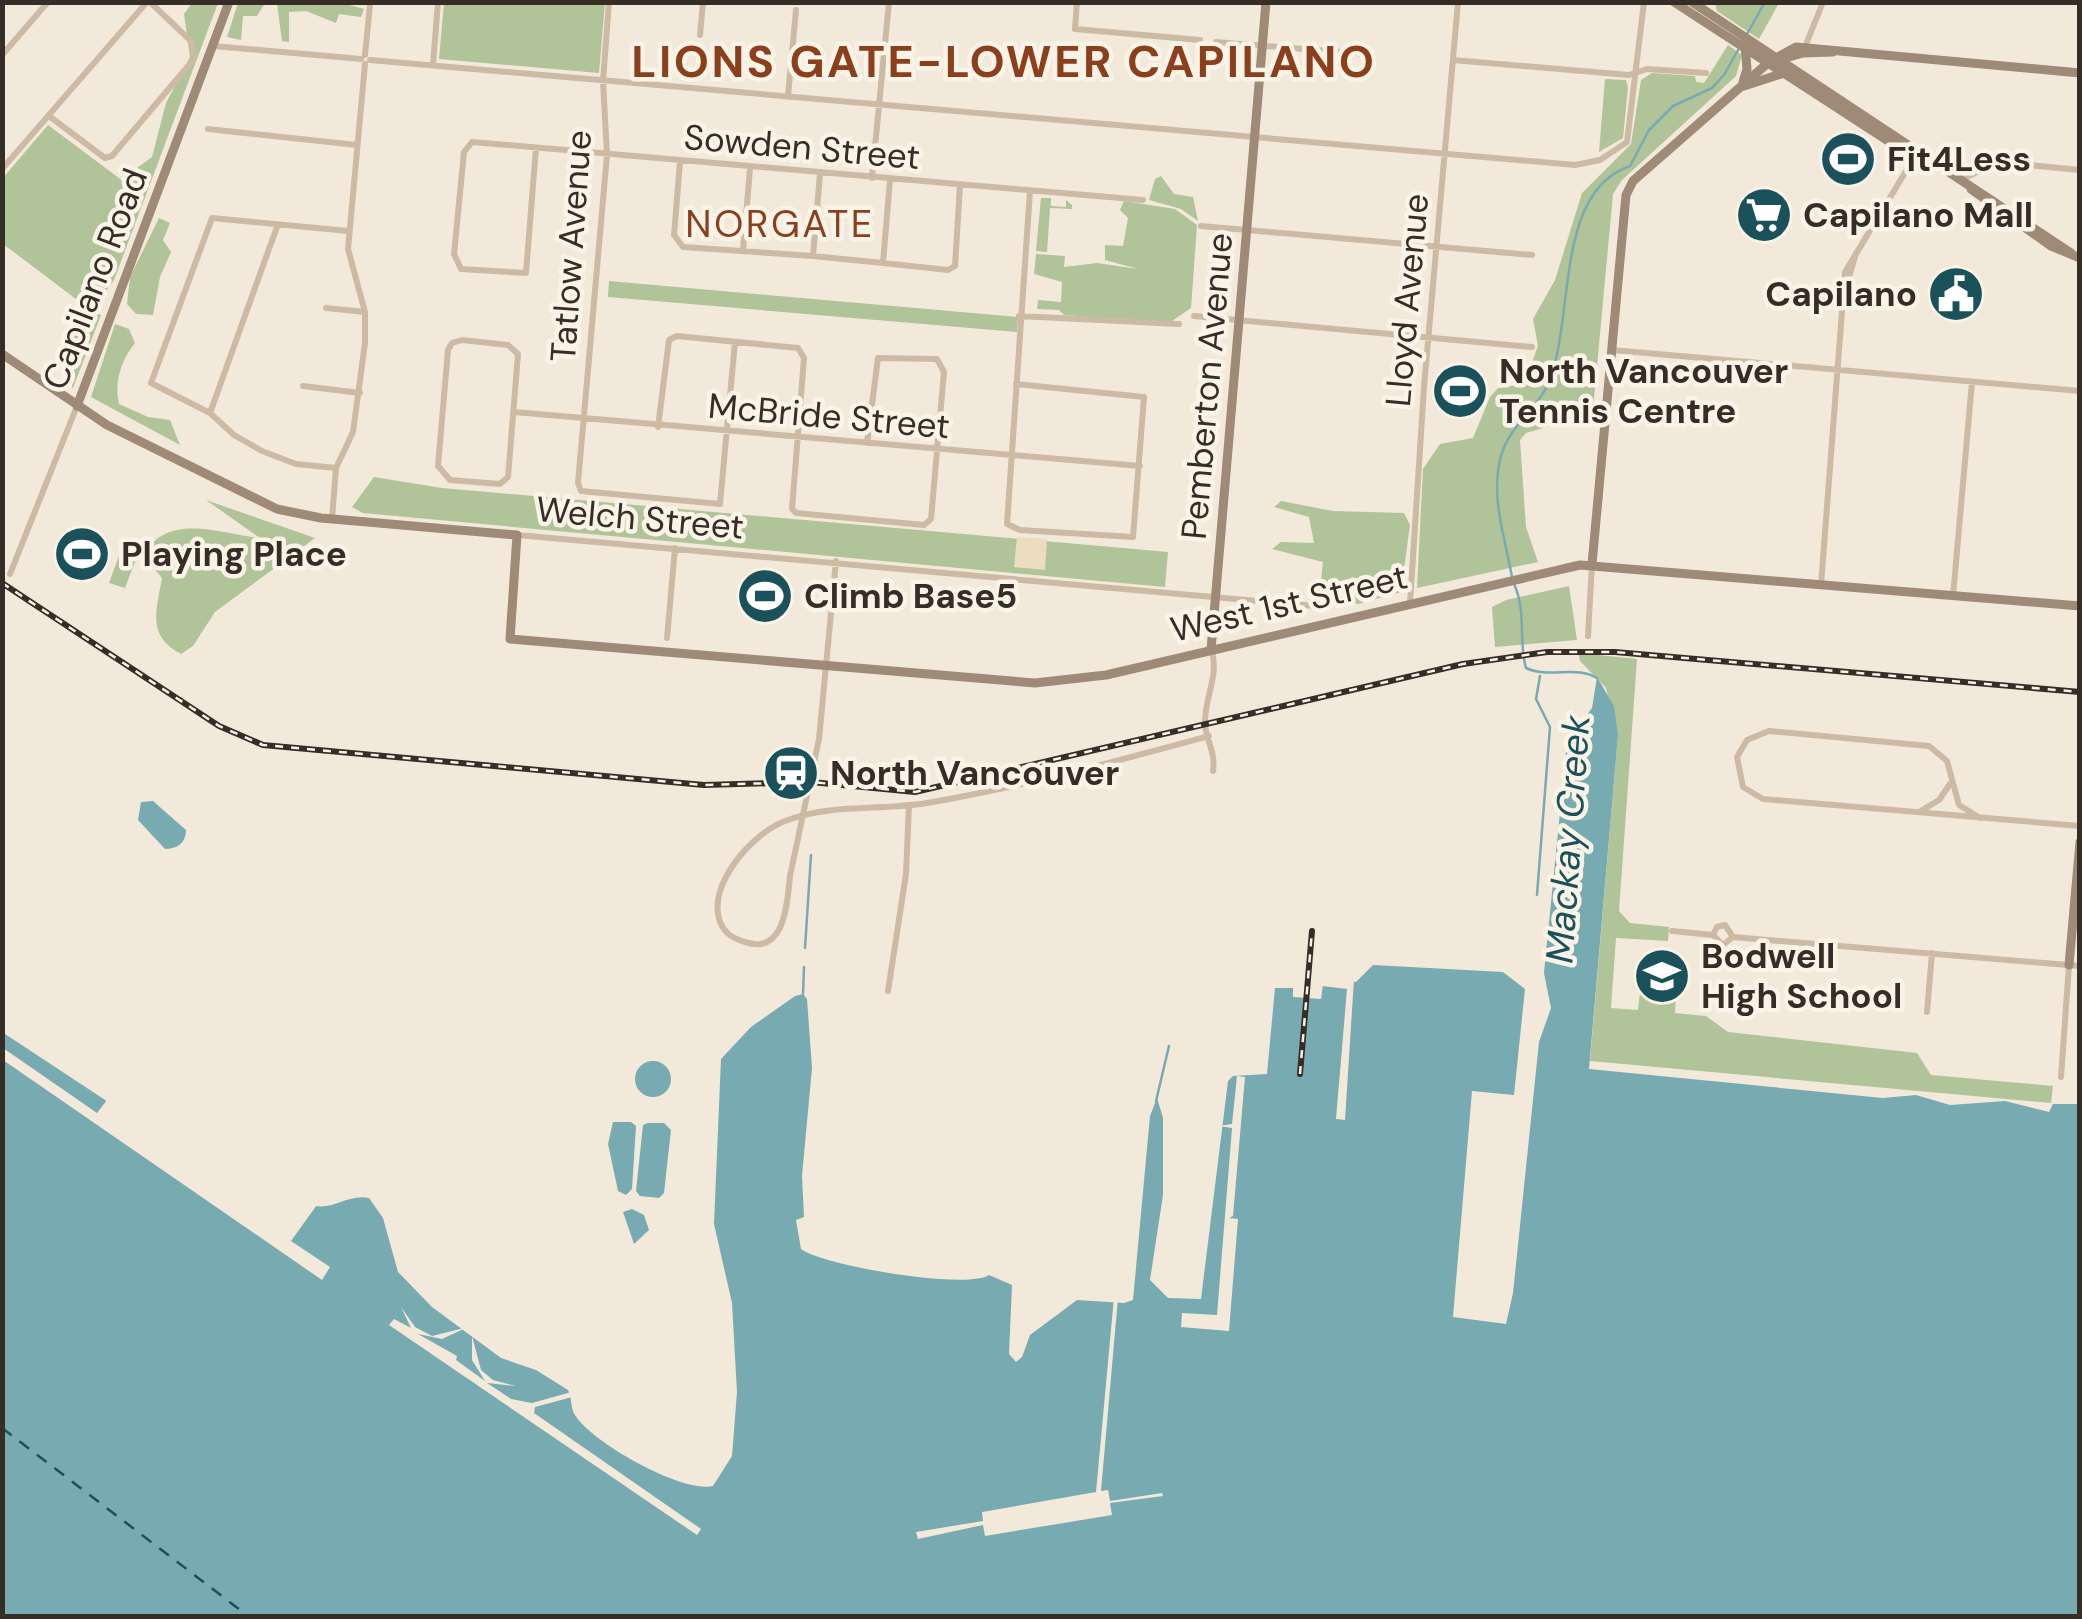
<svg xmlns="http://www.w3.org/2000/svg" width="2082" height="1619" font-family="'DM Sans',sans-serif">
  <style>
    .green { fill: #b1c399 }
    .plaza { fill: #ecdcc0 }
    .water { fill: #78aab2 }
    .pier { fill: #f3e9da }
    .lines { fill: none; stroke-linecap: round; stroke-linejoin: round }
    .stream { stroke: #78aab2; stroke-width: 2.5 }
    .ferry { stroke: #1a515b; stroke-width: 2.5; stroke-dasharray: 12 10; stroke-linecap: butt }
    .street { stroke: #ccbaa5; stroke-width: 6 }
    .secondary { stroke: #9f8977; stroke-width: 9 }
    .rail-casing { stroke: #372d27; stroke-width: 6 }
    .rail { stroke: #faf3e7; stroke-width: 2.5; stroke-dasharray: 8; stroke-linecap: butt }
    .street-bridge { stroke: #ccbaa5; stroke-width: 6 }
    .labels { text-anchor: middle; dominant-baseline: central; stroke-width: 9; stroke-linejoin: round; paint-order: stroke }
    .street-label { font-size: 35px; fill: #372d27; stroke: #faf3e7 }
    .poi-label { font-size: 35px; font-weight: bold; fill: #372d27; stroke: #faf3e7; text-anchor: start }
    .neighbourhood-label { font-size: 38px; letter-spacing: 2.5px; fill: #8b3f1c; stroke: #faf3e7 }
    .water-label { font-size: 38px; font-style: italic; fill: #1a515b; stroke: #faf3e7 }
    .district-label { font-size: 45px; font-weight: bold; letter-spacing: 2.5px; fill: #8b3f1c; stroke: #faf3e7 }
  </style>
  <rect width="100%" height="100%" fill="#f3e9da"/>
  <path class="green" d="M192 3H218L114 280 94 307 88 306 101 315 73 388 67 379C76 346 66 337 84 305L3 244 2 179 48 125 139 193 126 176 152 157 166 103 190 57 184 14Z
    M238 3H265L257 16H243L241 40 227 37Z
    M277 3H342L364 9 361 17 339 14 336 23 306 11 289 12V42L282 41Z
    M444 3H605L599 73 439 59Z
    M1715 3H1779L1759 39 1717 11Z
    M1728 45 1742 55 1736 76 1622 180 1613 194 1593 409 1581 417 1526 433 1520 440 1526 527 1538 562 1417 588 1423 469 1440 444 1473 438 1490 397 1498 388 1524 384 1538 346 1533 319 1555 280 1582 193 1631 144 1641 80 1652 73 1695 76 1696 82 1704 83Z
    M1605 79 1626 80 1628 87 1623 138 1599 152Z
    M1161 176 1174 194 1193 197 1198 221 1181 209 1149 200 1155 179Z
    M1041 198H1051V206L1066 207V200L1072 205V209L1050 208 1047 252 1036 251Z
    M1124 201 1175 209 1197 225 1191 308 1169 323 1064 315 1059 310 1037 309 1038 300 1061 302 1062 282 1034 274 1036 254 1065 256 1064 267 1097 263 1138 269 1105 260V245L1123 246 1128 218 1120 210Z
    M159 218 170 223 163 240 171 252 160 277 153 315 136 314 127 304 130 277Z
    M609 281 1018 317 1017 332 608 297Z
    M115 324 129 329 135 343C121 361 114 381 119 404L148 417 170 420 180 445 91 397Z
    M374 477 442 488 1168 552 1165 587 363 513 352 507Z
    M206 500 315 538 215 612 193 646 181 654C147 636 156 612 162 578L143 555C169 511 220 534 260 538Z
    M1281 501 1333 511 1404 513 1410 525 1401 592 1358 604 1319 597 1323 562 1272 549 1281 542 1314 543 1309 517 1274 507Z
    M120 553 136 559 125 588 109 583Z
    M1569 586 1577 640 1495 647 1492 607 1506 600Z
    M1578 653 1637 659 1619 911 1630 923 1669 927 1668 941 1616 938 1611 1008 1638 1010 1640 992 1676 995 1675 1013 1706 1016 1728 1032 1917 1053 1931 1075 2053 1086 2051 1103 1590 1061 1618 735 1606 688 1580 661Z"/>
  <path class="plaza" d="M1017 537 1047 539 1045 570 1014 567Z"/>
  <path class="water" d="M1597 677 1614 706 1618 735 1589 1069 1883 1098 1916 1095 1950 1105 2005 1101 2049 1112 2053 1104H2079V1616H3L2 1032 299 1228 316 1206C335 1209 349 1194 369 1198L383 1218 398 1272 432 1307 501 1358 536 1370 568 1390C573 1399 569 1408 577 1418 596 1444 681 1493 713 1486L732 1456 737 1392 732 1303 714 1224 721 1059 751 1027 795 996 803 994 807 999 812 1068 802 1176 804 1217 796 1220 801 1249C824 1266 967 1290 989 1275L1012 1285 1009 1354 1016 1362 1022 1357 1030 1335 1077 1300 1124 1303 1133 1300 1150 1116 1157 1098 1163 1118V1195L1150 1280 1168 1298 1201 1299 1228 1081 1233 1076 1267 1074 1275 988H1293V997L1321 999 1324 977 1356 982 1373 965 1503 972 1525 989 1514 1095 1472 1091 1453 1317 1506 1324 1513 1293 1539 1042 1551 1008 1544 973 1567 742 1592 708Z
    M153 801 186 830C186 843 177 849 165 849L138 820 141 802Z
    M635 1079a18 18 0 1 1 36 0a18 18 0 1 1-36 0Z
    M613 1122H631L636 1126 632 1189 626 1195 618 1191 608 1144Z
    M648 1123H664L671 1130 664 1193 659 1198 640 1196 636 1191 643 1125Z
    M632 1209 644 1215 649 1230 634 1244 623 1212Z"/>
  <path class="pier" d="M1322 976 1354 979 1345 1120 1336 1119 1347 989 1322 986Z
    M3 1048 97 1113 107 1100 289 1221 292 1217 299 1222 319 1202 291 1241 330 1267 322 1280 3 1060Z
    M1237 1076 1245 1077 1233 1216 1229 1218 1238 1219 1229 1331 1181 1327 1182 1313 1217 1315 1232 1128 1219 1126 1232 1124Z
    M1114 1297 1118 1298 1101 1491 1108 1490 1110 1501 1162 1493 1163 1496 1110 1503 1112 1515 985 1536 983 1525 918 1539 916 1532 983 1521 982 1512 1096 1492Z
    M401 1307 415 1327 432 1336 468 1327 442 1339 418 1334 457 1356 456 1360 485 1381 472 1360V1336L481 1370 493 1380 516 1386 487 1383 511 1399 532 1403 575 1391 576 1396 535 1407 534 1413 701 1529 697 1535 389 1325 394 1319 411 1328Z"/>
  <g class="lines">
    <path class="stream" d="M1512 577C1505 537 1490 497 1501 456 1509 426 1535 412 1547 386 1576 326 1552 192 1630 166L1649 130 1673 106 1712 88 1724 75 1765 2
      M1514 584C1527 612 1518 641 1526 668 1550 679 1576 665 1597 678
      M1537 895 1550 727 1536 699 1540 676
      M805 948 811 855
      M803 994 804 967
      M1156 1101 1169 1046"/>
    <path class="ferry" d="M2 1428 248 1616"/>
    <path class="street" d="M609 2 603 81 607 155 578 483 581 491 720 504 735 342
      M1077 2 1075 29 1200 40
      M700 35 703 2
      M1216 42 1367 54
      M213 46 361 59
      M1803 52 1823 2
      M2 55 48 2
      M365 55 370 5
      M370 60 1575 165 1600 160 1627 142 1644 2
      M1453 60 1629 75 1647 69 1706 73
      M433 64 438 2
      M788 96 796 10
      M49 116 105 158 112 156 194 59 192 42 150 2
      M208 129 357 145
      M536 148 526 273 461 269 454 254 464 152 472 142 1143 200
      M680 162 674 235 683 247 813 256 820 174
      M2 169 147 2
      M872 178 889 2
      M890 180 883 263 948 270 955 266 960 185
      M1961 180 1997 162 2080 170
      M1201 226 1532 255
      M743 251 750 169
      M813 256 883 263
      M1846 288 1856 253
      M326 308 365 312
      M1019 316 1179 324
      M1194 316 1532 347
      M462 340 508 345 518 354 508 477 500 484 450 480 438 466 448 350 452 343Z
      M1612 350 2080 391
      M1016 384 1144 397 1133 537 1020 530 1007 524 1030 191
      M303 386 360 393
      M514 412 1140 466
      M210 413 278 224
      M658 427 669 340 677 336 798 348 804 358 792 509 796 513 924 525 931 519 944 372 937 359 878 358 867 443
      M336 468 296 464 262 451 234 435 210 413 151 383 212 218 348 231
      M332 519 336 468 353 432 365 343V312L348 249 365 64
      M517 535 1315 606
      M10 574 77 406
      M1821 585 1845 272 1917 153
      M1953 596 1972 382
      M1410 603 1424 387 1458 2
      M1588 636 1592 564
      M667 638 675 548
      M1212 651C1219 678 1204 698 1205 724 1206 741 1216 752 1213 771
      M819 739 836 561
      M1919 812 1939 800 1950 784
      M1980 818 1959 805 1947 761 1929 746 1769 731 1747 740 1737 757 1743 787 1763 799 2080 826
      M790 876C787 904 785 958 742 941 732 938 724 932 720 922 706 885 753 833 785 821 833 803 878 811 927 803 1022 787 1117 761 1209 736
      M1672 931 1713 935
      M1713 935 1717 927 1725 925 1733 937
      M1713 935 1723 945 1733 937
      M1733 937 2080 966
      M888 991 906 874 909 805
      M1927 1012 1932 953
      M2061 1077 2069 965"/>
    <path class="secondary" d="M1674 2 1902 150 1917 153
      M1692 2 2071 253
      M1775 61 1803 53 1833 52
      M1743 82 1747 69 1745 46
      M1744 86 1784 73
      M1971 189 2051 246 2080 258
      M2 354 107 425 277 509 321 518 517 535 510 639 1035 683 1106 675 1580 565 2080 606
      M77 406 229 2
      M1592 564 1626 195 1633 181 1769 62 1796 47 2080 73
      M1211 650 1266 2
      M2069 965 2080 842"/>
    <g class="rail-casing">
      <path id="rail" d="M2 583 219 726 263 745 704 785 811 782 915 792 1463 664 1547 652H1615L2080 692
        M1300 1074 1312 931"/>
    </g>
    <use href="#rail" class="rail"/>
    <path class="street-bridge" d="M790 876 819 739"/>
  </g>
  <defs>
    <g id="stadium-disc" transform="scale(2.875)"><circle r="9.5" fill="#1a515b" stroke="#faf3e7"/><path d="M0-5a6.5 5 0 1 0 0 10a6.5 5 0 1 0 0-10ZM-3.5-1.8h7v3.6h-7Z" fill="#fff"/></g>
    <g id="supermarket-disc" transform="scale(2.875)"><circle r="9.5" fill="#1a515b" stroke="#faf3e7"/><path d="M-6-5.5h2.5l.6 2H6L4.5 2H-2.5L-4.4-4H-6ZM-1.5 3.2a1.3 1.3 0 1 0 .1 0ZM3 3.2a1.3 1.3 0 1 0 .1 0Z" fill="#fff"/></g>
    <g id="civic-disc" transform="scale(2.875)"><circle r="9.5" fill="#1a515b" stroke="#faf3e7"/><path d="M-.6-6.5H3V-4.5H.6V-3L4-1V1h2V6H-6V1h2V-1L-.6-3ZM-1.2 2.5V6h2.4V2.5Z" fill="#fff"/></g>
    <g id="station-disc" transform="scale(2.875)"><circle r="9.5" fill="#1a515b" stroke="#faf3e7"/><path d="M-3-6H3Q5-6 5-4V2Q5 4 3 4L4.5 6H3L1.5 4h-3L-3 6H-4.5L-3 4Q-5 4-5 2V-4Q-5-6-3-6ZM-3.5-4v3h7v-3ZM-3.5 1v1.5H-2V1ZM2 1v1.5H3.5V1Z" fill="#fff"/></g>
    <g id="school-disc" transform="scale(2.875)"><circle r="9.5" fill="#1a515b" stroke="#faf3e7"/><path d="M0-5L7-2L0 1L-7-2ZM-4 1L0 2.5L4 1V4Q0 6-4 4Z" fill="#fff"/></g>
  </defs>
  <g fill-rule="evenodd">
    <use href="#stadium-disc" x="1848" y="159"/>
    <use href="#supermarket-disc" x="1764" y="215"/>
    <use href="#civic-disc" x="1956" y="294"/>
    <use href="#stadium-disc" x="1460" y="391"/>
    <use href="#stadium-disc" x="82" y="554"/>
    <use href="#stadium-disc" x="765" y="596"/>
    <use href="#station-disc" x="791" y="773"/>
    <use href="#school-disc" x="1662" y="976"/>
  </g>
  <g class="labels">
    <g class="street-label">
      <text transform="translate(802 147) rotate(5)">Sowden Street</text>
      <text transform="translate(571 246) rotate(-86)">Tatlow Avenue</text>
      <text transform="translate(95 279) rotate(-69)">Capilano Road</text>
      <text transform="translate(1407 300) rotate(-85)">Lloyd Avenue</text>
      <text transform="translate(1207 386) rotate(-85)">Pemberton Avenue</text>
      <text transform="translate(829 416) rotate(5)">McBride Street</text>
      <text transform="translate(640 518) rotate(5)">Welch Street</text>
      <text transform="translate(1289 603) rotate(-13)">West 1st Street</text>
    </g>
    <g class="poi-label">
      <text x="1887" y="159">Fit4Less</text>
      <text x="1803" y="215">Capilano Mall</text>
      <text x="1917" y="294" text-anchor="end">Capilano</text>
      <text x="1499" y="371">North Vancouver<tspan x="1499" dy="40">Tennis Centre</tspan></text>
      <text x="121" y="554">Playing Place</text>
      <text x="804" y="596">Climb Base5</text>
      <text x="830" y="773">North Vancouver</text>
      <text x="1701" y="956">Bodwell<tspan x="1701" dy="40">High School</tspan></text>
    </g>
    <g class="neighbourhood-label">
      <text x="780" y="224">NORGATE</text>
    </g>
    <g class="water-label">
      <text transform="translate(1568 839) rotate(-86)">Mackay Creek</text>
    </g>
    <g class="district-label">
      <text x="1004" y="61">LIONS GATE-LOWER CAPILANO</text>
    </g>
  </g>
  <rect width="2082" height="1619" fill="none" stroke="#372d27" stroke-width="10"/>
</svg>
